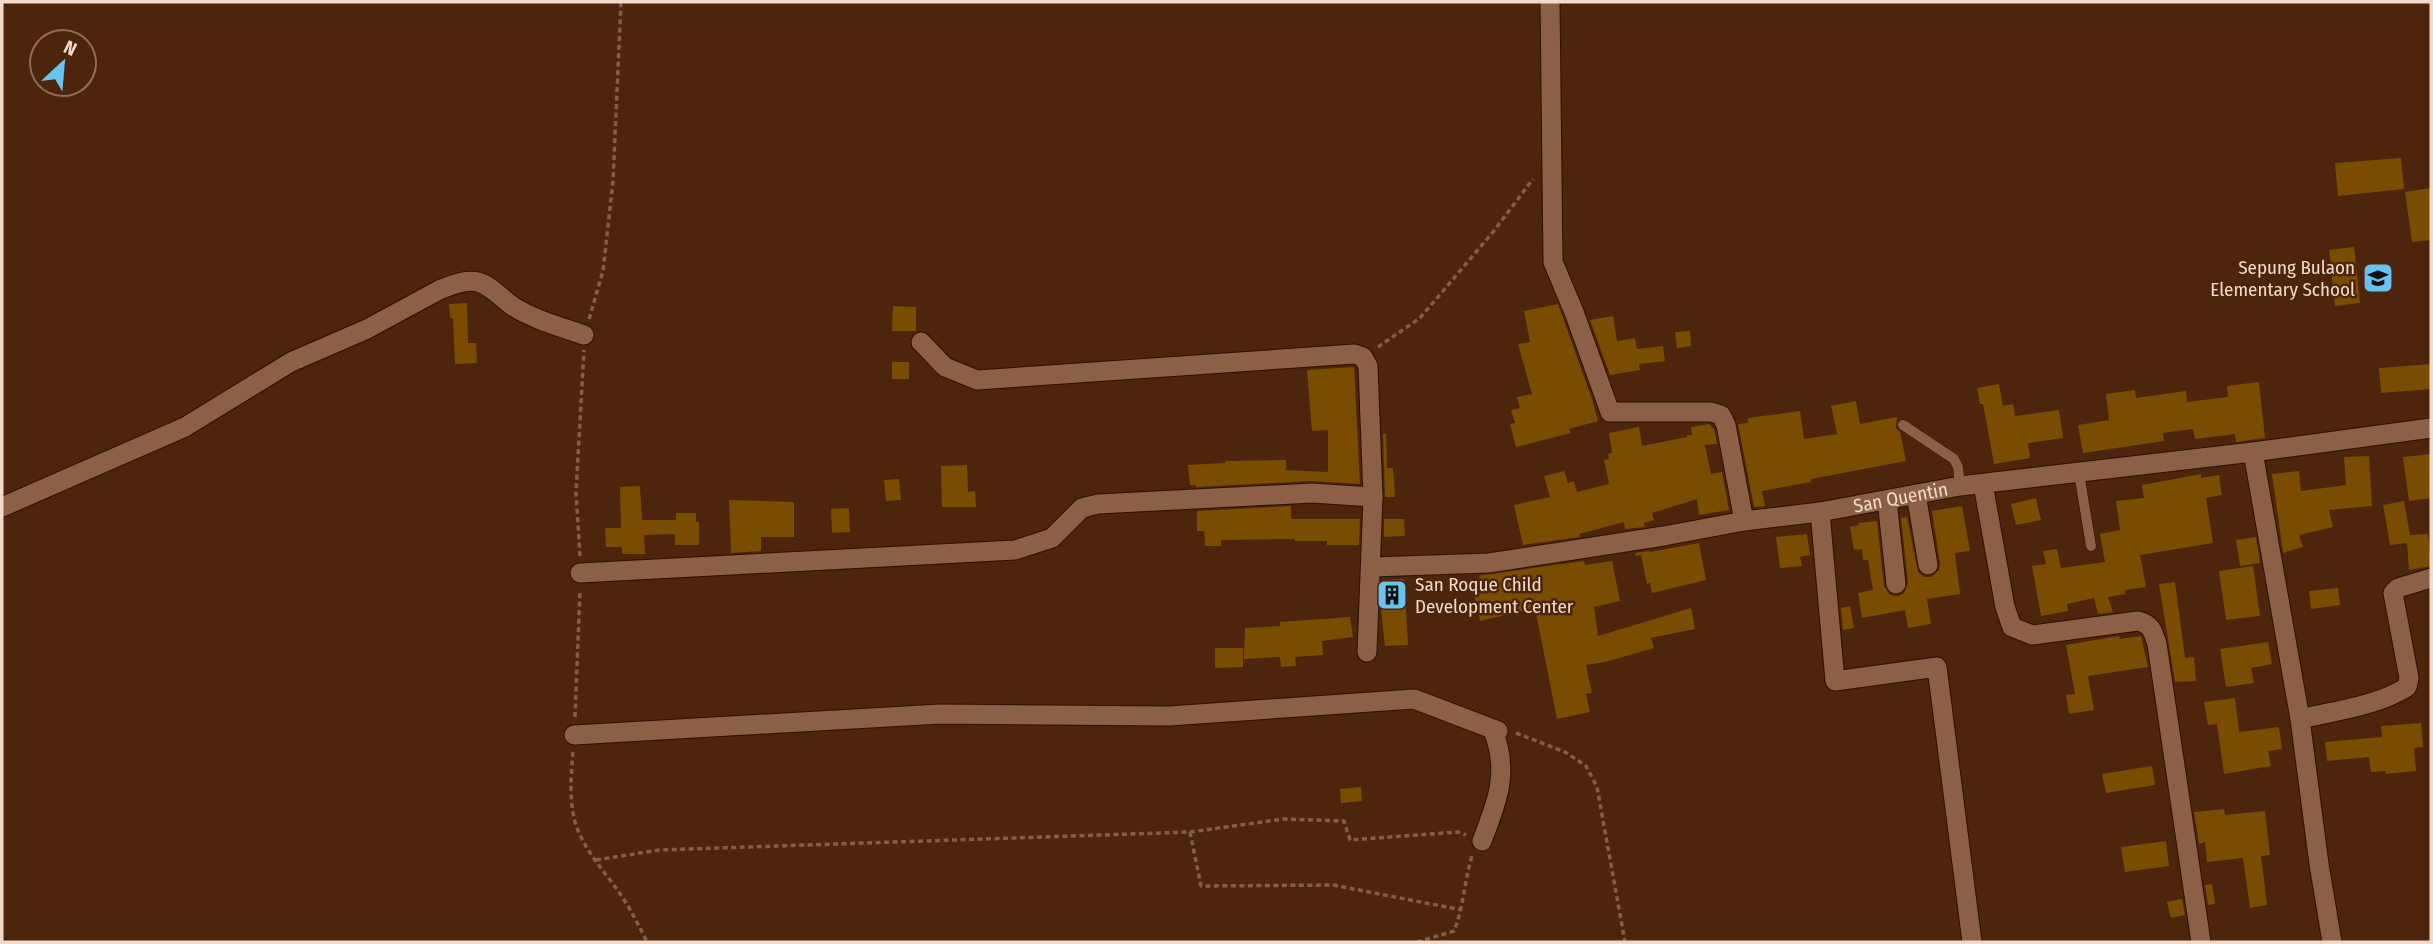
<svg xmlns="http://www.w3.org/2000/svg" width="2433" height="944" font-family="'Fira Sans Condensed',sans-serif">
  <style>
    .building { fill: #7a4c00 }
    .lines { fill: none; stroke-linecap: round; stroke-linejoin: round }
    .service-casing { stroke: #2c1000; stroke-width: 11 }
    .minor-casing { stroke: #2c1000; stroke-width: 21 }
    .path { stroke: #815e49; stroke-width: 3.5; stroke-dasharray: 5 3.5; stroke-linecap: butt }
    .service { stroke: #8c6047; stroke-width: 10 }
    .minor { stroke: #8c6047; stroke-width: 19 }
    .labels { text-anchor: middle; dominant-baseline: central; stroke-width: 5; stroke-linejoin: round; paint-order: stroke }
    .poi-label { font-size: 19px; fill: #f3d9cb; stroke: #4c250c; text-anchor: end }
    .street-label { font-size: 19px; fill: #f3d9cb; stroke: #4c250c }
  </style>
  <rect width="100%" height="100%" fill="#4c250c"/>
  <path class="building" d="M2401 158 2404 189 2338 196 2335 163Z
    M2431 188V240L2412 242 2405 192Z
    M2354 247 2360 303 2335 306 2329 250Z
    M467 303 468 343H476L477 363 455 364 453 318H450L449 304Z
    M1558 304 1592 399 1598 421 1569 429 1571 433 1516 447 1510 424 1515 423 1511 410 1520 408 1517 397 1532 394 1518 344 1530 342 1524 311Z
    M893 306 916 307V331H892Z
    M1613 316 1617 341 1635 338 1637 349 1663 346 1665 361 1639 364 1640 370 1610 375 1590 320Z
    M1690 331 1691 346 1677 348 1675 332Z
    M892 362H909V379H892Z
    M2431 364V389L2381 393 2379 368Z
    M1354 367 1360 484 1311 481 1196 487V485H1190L1188 465 1225 463V461L1286 460V470L1328 472V430L1312 431 1307 370Z
    M2259 382 2265 438 2236 442 2235 434 2195 439 2193 429 2163 433 2164 441 2083 453 2078 425 2109 420 2106 394 2135 390 2136 398 2186 391 2187 402 2228 397 2227 386Z
    M1999 384 2003 406 2013 404 2015 416 2059 410 2063 438 2028 443 2030 458 1994 464 1983 404H1980L1977 388Z
    M1856 401 1860 424 1897 417 1896 428 1900 432 1906 461 1811 479V482L1762 491 1765 506 1754 507 1738 424 1748 423V418L1800 411 1804 439 1837 434 1831 406Z
    M1709 424 1714 429 1717 444 1705 445 1711 474 1722 472 1729 510 1699 515 1697 499 1652 513 1654 520 1644 523 1645 527 1625 529 1624 522 1579 534 1580 537 1523 545 1514 505 1550 497 1544 476 1564 471 1568 483 1574 481 1577 492 1609 484 1604 460 1609 459 1608 454 1612 453 1609 433 1639 427 1642 446 1687 437V435H1692L1691 427Z
    M1383 434H1386L1387 468H1393L1395 497H1385Z
    M2431 454V498L2409 501 2403 457Z
    M2369 456 2372 506 2329 510 2333 527 2299 535 2303 547 2283 553 2272 474 2299 471 2301 491 2346 485 2344 457Z
    M967 465 968 492 975 491 976 507H942L941 466Z
    M2201 474V478L2219 475 2222 495 2206 498 2213 543 2140 555 2146 587 2125 590V594L2108 597 2113 612 2098 614 2094 598 2067 604 2068 611 2041 616 2032 566 2046 564 2043 551 2057 549 2061 568 2105 562 2100 534 2120 530 2116 501 2144 498 2142 485Z
    M899 479 901 500 886 501 884 480Z
    M640 486 642 520H676V513H696V522H699V545H675V534L644 535 645 554H622V547H606L605 528H621L620 487Z
    M2036 498 2041 520 2016 525 2011 504Z
    M729 500 794 502V537H761V551L731 553Z
    M2404 501 2410 535 2428 534 2431 566 2409 570 2407 543 2390 545 2383 505Z
    M1291 506V519H1360L1359 545H1327V541H1295V539L1221 540V546H1205L1204 531H1197V511Z
    M1962 506 1970 551 1955 553 1960 594 1927 599 1931 624 1908 628 1905 610 1862 618 1858 593 1873 590 1868 560H1863L1862 549 1854 550 1850 527 1859 525 1858 523 1877 521 1884 586 1890 595 1898 596 1904 593 1908 583 1901 518 1907 517 1918 572 1924 577H1931L1939 570 1940 564 1932 511Z
    M849 508 850 532 832 533 831 509Z
    M1384 519H1404L1405 536 1384 537Z
    M1807 534 1810 555 1800 557 1802 566 1780 568 1776 537Z
    M2256 537 2260 563 2240 566 2236 540Z
    M1699 543 1706 580 1652 593 1650 583 1647 584 1641 555 1636 556 1635 553 1649 551 1650 552Z
    M1584 561 1585 565 1612 561 1620 601 1594 607 1598 636 1691 608 1695 629 1651 638 1654 648 1605 662 1586 665 1592 693 1586 694 1590 712 1557 719 1535 608 1480 621 1472 585 1481 583 1479 576 1483 575Z
    M2253 566 2260 616 2226 620 2219 571Z
    M1404 579 1408 645 1385 646 1381 609 1382 580Z
    M2175 582 2185 658 2194 657 2196 681 2175 682 2159 584Z
    M2338 588 2340 605 2311 609 2309 591Z
    M1850 606 1854 628 1843 630 1841 608Z
    M1350 617 1353 637 1322 641 1323 655 1295 657 1296 666 1281 667 1280 657 1244 659 1245 628 1280 626V622Z
    M2119 636 2120 639 2141 636 2148 667 2088 676 2094 710 2069 714 2066 695 2075 694 2066 645Z
    M2268 642 2272 664 2251 668 2254 683 2226 687 2220 649Z
    M1215 648H1243V667L1215 668Z
    M2235 698 2239 732 2279 727 2282 749 2268 751 2271 766 2224 774 2217 724 2208 725 2204 702Z
    M2421 723 2423 747 2414 748 2416 771 2386 774 2385 771 2371 772 2369 757 2327 761 2325 742 2382 737 2381 726Z
    M2152 766 2155 785 2106 793 2102 774Z
    M1361 787 1362 801 1341 803 1340 789Z
    M2224 809 2225 815 2265 811 2270 855 2261 856 2267 905 2250 908 2243 858 2207 862 2205 842 2199 844 2194 812Z
    M2166 841 2169 866 2125 872 2121 847Z
    M2212 884 2215 904 2208 905 2205 885Z
    M2182 899 2185 915 2171 918 2167 902Z"/>
  <g class="lines">
    <g class="service-casing">
      <path id="service" d="M1903 425 1954 459 1958 467 1960 486
        M2079 473 2091 546"/>
    </g>
    <g class="minor-casing">
      <g id="minor">
        <path d="M1550 2 1553 262 1574 312 1610 412H1711L1721 415 1726 425 1744 521"/>
        <path d="M921 342 945 367 977 380 1354 354 1363 357 1368 366 1373 497 1367 652"/>
        <path d="M2253 452 2300 719 2319 864 2332 942"/>
        <path d="M1983 484 2005 607 2012 627 2032 635 2138 621C2151 624 2153 631 2157 644L2201 942"/>
        <path d="M1916 494 1928 565"/>
        <path d="M1887 500 1896 584"/>
        <path d="M2 507 185 427 291 362 367 329 441 289C453 285 466 279 478 282 492 286 502 299 514 307 535 320 561 327 584 335"/>
        <path d="M1820 512 1835 681 1937 667 1972 942"/>
        <path id="s1" d="M1372 567 1489 563 1664 536 1744 521 1820 512 1960 486 2253 452 2431 428"/>
        <path d="M580 573 1015 550 1052 538 1082 508 1098 504 1312 493 1373 497"/>
        <path d="M2300 719C2335 711 2377 706 2407 687L2409 678 2393 593 2398 588 2431 578"/>
        <path d="M574 735 940 714 1169 716 1414 699 1498 731 1494 733C1509 774 1497 802 1482 841"/>
      </g>
    </g>
    <path class="path" d="M589 319 603 271 613 181 621 2
      M1378 347 1420 318 1493 232 1533 179
      M580 556 576 492 584 350
      M575 717 580 591
      M1516 733 1565 752 1586 766 1597 787 1625 942
      M573 752C571 776 569 799 575 822 583 849 605 872 621 895 631 910 639 926 647 942
      M1190 832 1201 886 1333 885 1462 910
      M596 860 659 850 1190 832 1284 819 1344 821 1350 840 1458 832 1466 835
      M1417 942 1454 931C1464 906 1464 882 1472 856"/>
    <use href="#service" class="service"/>
    <use href="#minor" class="minor"/>
  </g>
  <defs>
    <g id="school-square" transform="scale(1.575)"><rect x="-9" y="-9" width="18" height="18" rx="4" fill="#67c4f0" stroke="#4c250c"/><path d="M0-5L7-2L0 1L-7-2ZM-4 1L0 2.5L4 1V4Q0 6-4 4Z" fill="#111"/></g>
    <g id="building-square" transform="scale(1.575)"><rect x="-9" y="-9" width="18" height="18" rx="4" fill="#67c4f0" stroke="#4c250c"/><path d="M-4-6H4V6H1V3H-1V6H-4ZM-2.5-4.3h1.7v1.8h-1.7ZM.8-4.3h1.7v1.8H.8ZM-2.5-1h1.7V.8h-1.7ZM.8-1h1.7V.8H.8Z" fill="#111"/></g>
  </defs>
  <g fill-rule="evenodd">
    <use href="#school-square" x="2378" y="278"/>
    <use href="#building-square" x="1392" y="595"/>
  </g>
  <g class="labels">
    <g class="poi-label">
      <text x="2355" y="267">Sepung Bulaon<tspan x="2355" dy="22">Elementary School</tspan></text>
      <text x="1415" y="584" text-anchor="start">San Roque Child<tspan x="1415" dy="22">Development Center</tspan></text>
    </g>
    <g class="street-label">
      <text stroke="none"><textPath href="#s1" startOffset="534">San Quentin</textPath></text>
    </g>
  </g>
  <rect width="2433" height="944" fill="none" stroke="#f3d9cb" stroke-width="7"/>
  <g transform="translate(63 63) rotate(26)"><circle r="33" fill="#4c250c" stroke="#8f6d58" stroke-width="2"/>
  <path d="M0-5L12 26L0 18L-12 26Z" fill="#67c4f0"/>
  <text y="-10" font-size="19" font-weight="bold" text-anchor="middle" fill="#f3d9cb">N</text>
  </g>
</svg>
